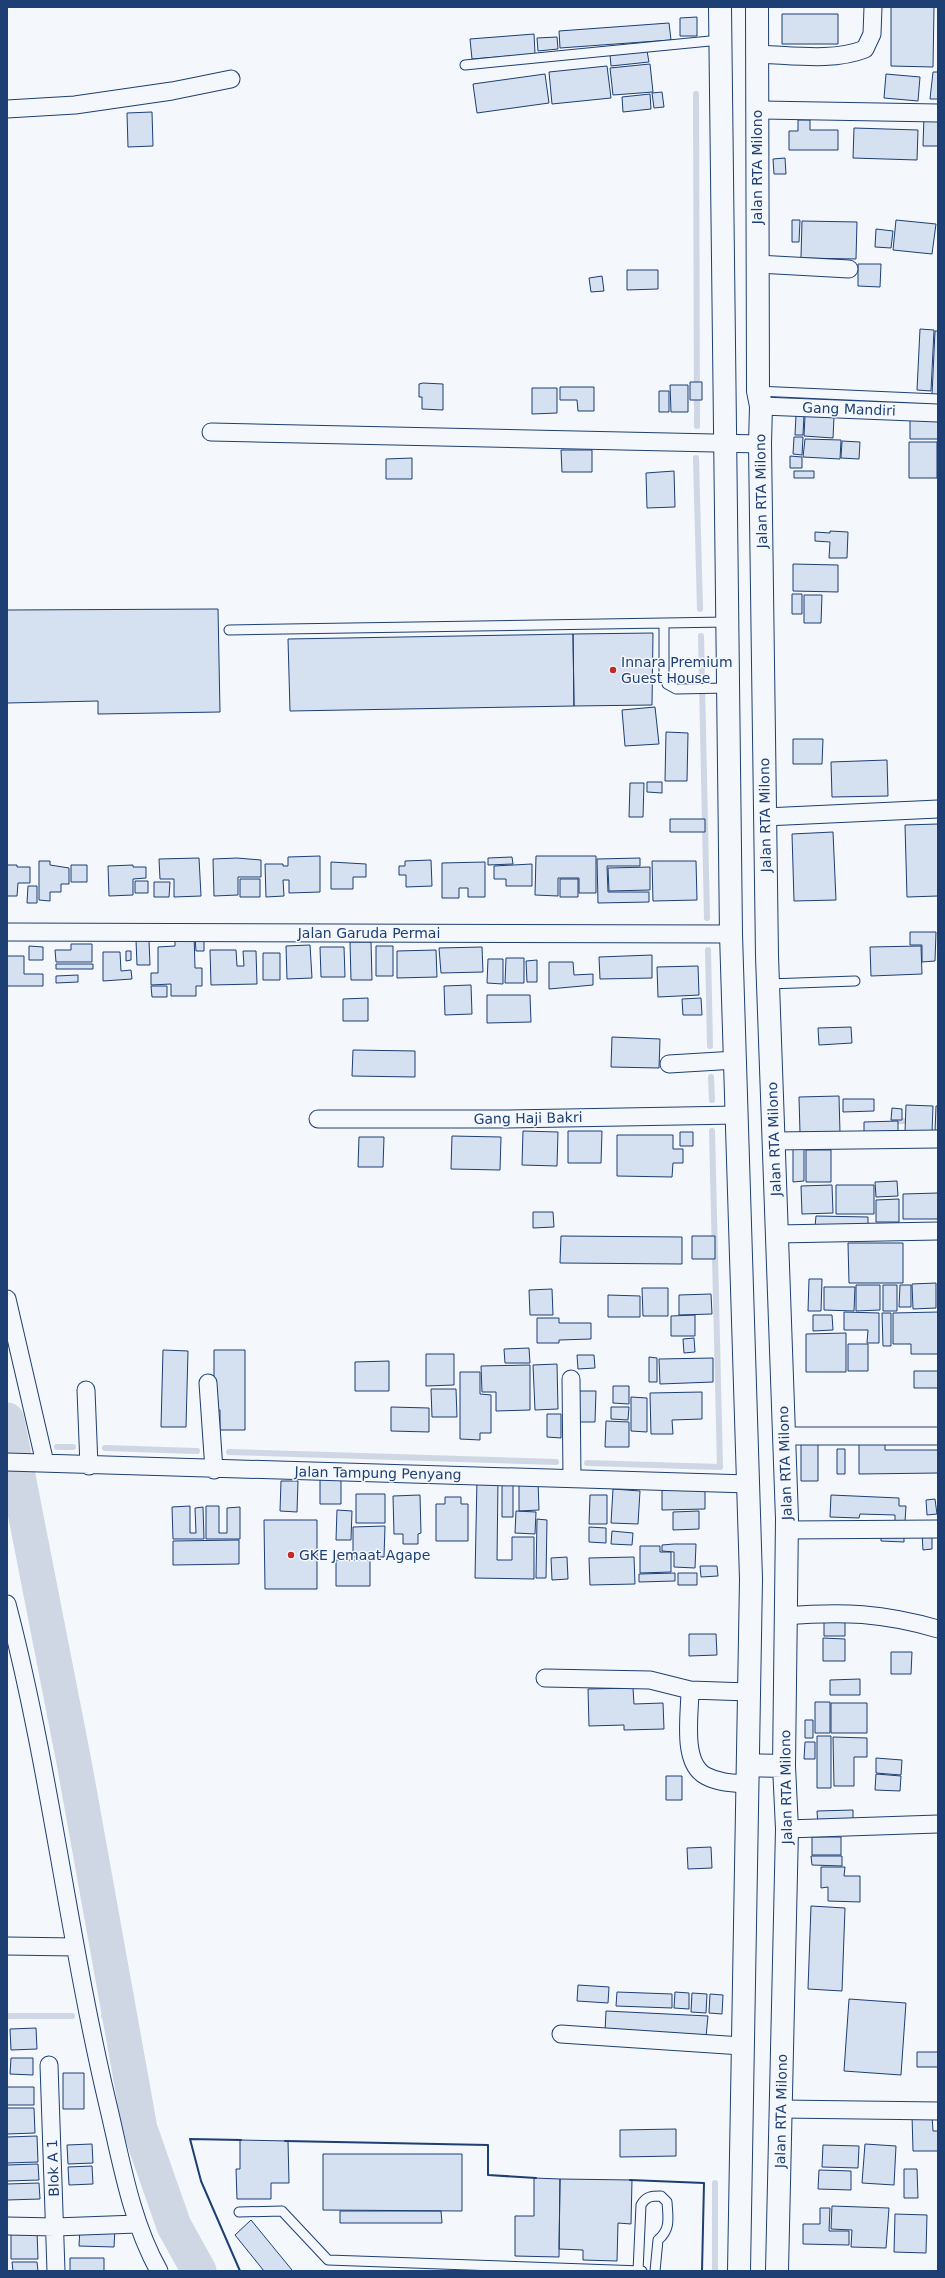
<svg xmlns="http://www.w3.org/2000/svg" width="945" height="2278" font-family="'DejaVu Sans',sans-serif">
  <style>
    .lines { fill: none; stroke-linecap: round; stroke-linejoin: round }
    .stream { stroke: #cfd7e4; stroke-width: 6 }
    .river { stroke: #cfd7e4; stroke-width: 35 }
    .building { fill: #d5e0f0; stroke: #1d3f73 }
    .lane-casing { stroke: #1d3f73; stroke-width: 11 }
    .street-casing { stroke: #1d3f73; stroke-width: 19 }
    .highway-casing { stroke: #1d3f73; stroke-width: 24 }
    .lane { stroke: #f4f7fb; stroke-width: 9 }
    .street { stroke: #f4f7fb; stroke-width: 17 }
    .highway { stroke: #f4f7fb; stroke-width: 22 }
    .wall { stroke: #1d3f73; stroke-width: 2 }
    .poi-dot { fill: #c62828; stroke: #f4f7fb; stroke-width: 1.5 }
    .labels { text-anchor: middle; dominant-baseline: central; stroke-width: 3; stroke-linejoin: round; paint-order: stroke }
    .street-label { font-size: 14px; fill: #1d3f73; stroke: #f4f7fb }
    .poi-label { font-size: 14px; fill: #1d3f73; stroke: #f4f7fb; text-anchor: start }
  </style>
  <rect width="100%" height="100%" fill="#f4f7fb"/>
  <g class="lines">
    <path class="stream" d="M696 94 697 426
      M696 458 700 609
      M701 636 707 918
      M708 950 710 1046
      M711 1077 712 1100
      M894 1121H912
      M7 1445 25 1446
      M57 1447H73
      M105 1448 197 1451
      M229 1452 556 1462
      M587 1463 720 1467 712 1131
      M7 2016H72
      M104 2016H119
      M715 2183V2271"/>
    <path class="river" d="M7 1420 74 1762 140 2129 174 2226 199 2271"/>
  </g>
  <path class="building" d="M891 7H934L933 67 891 66Z
    M782 14H838V44H782Z
    M697 17V36H680V18Z
    M669 23 671 40 560 48 559 31Z
    M534 34 535 54 472 59 470 39Z
    M557 37 558 49 538 51 537 38Z
    M647 51 649 62 611 66 610 55Z
    M650 64 653 92 613 95 610 68Z
    M607 66 611 98 552 104 549 72Z
    M933 72H938V99H930Z
    M545 74 549 103 477 113 473 84Z
    M886 74 920 77 918 101 884 98Z
    M662 92 664 107 654 108 652 93Z
    M650 94 651 109 623 112 622 97Z
    M152 112 153 146 128 147 127 113Z
    M924 116 938 117V146H923Z
    M798 120H810V130H838V150H789V131H798Z
    M854 128 918 130 917 160 853 158Z
    M785 158 786 174H774L773 159Z
    M792 220H800L799 242H792Z
    M896 220 936 224 932 254 893 250Z
    M802 221 857 222 856 259 801 258Z
    M876 229 893 231 891 248 875 247Z
    M858 264H881L880 287 858 286Z
    M627 270H658V289L627 290Z
    M602 276 604 291 591 292 589 278Z
    M920 329 934 330 931 391 917 390Z
    M935 331H938V395H932Z
    M690 382H702V400H690Z
    M423 383 443 384V410L422 409V397H419V384Z
    M670 385H688V412H671Z
    M560 387H594V411H578L577 400H560Z
    M532 388H557V413L532 414Z
    M659 391H669V412H659Z
    M796 415H804L803 435H795Z
    M805 416 834 417 833 438 804 436Z
    M910 417H938V439H910Z
    M794 437H803L802 455 793 454Z
    M805 439 841 440 840 459 803 457Z
    M842 441 860 442 859 459 841 458Z
    M909 442H937V478H909Z
    M561 450H592V472H562Z
    M790 456 802 457V468H790Z
    M412 458V479H386V459Z
    M674 471 675 507 647 508 646 473Z
    M794 471H814V478H794Z
    M830 531 848 532 847 558H829L830 542 815 541V532L830 533Z
    M793 564 838 565V592L793 591Z
    M792 594H802V614H792Z
    M804 595H822L821 623H804Z
    M218 609 220 712 98 714V701L7 703V610Z
    M653 633 652 705 574 706 573 634Z
    M573 634 574 706 290 711 288 639Z
    M655 707 659 744 625 746 622 710Z
    M666 732 688 733 687 781H665Z
    M793 739H823L822 764H793Z
    M887 760 888 796 832 797 831 762Z
    M647 782H662V793L647 792Z
    M630 783H644L643 817H629Z
    M670 819H705V832H670Z
    M938 824V896L907 897 905 825Z
    M833 832 836 900 794 901 792 834Z
    M320 856V892L289 893V880H283L284 896 266 897 265 864H283V866H288V857Z
    M536 856H596V893H579V878H558V896L535 895Z
    M512 857 513 864 488 865V858Z
    M199 858 201 896 174 897V879H160L159 859Z
    M237 858 261 860V877H238V895L214 896 213 859Z
    M640 858V866H607L608 892H649V902L598 903 597 859Z
    M431 860 432 886 406 887V875H399V866H405V861Z
    M39 861H50V865L69 868V884H61V892H50V901L39 900Z
    M652 861H696L697 900 653 901Z
    M331 862 366 864V877H353V889H331Z
    M485 862V897H468V888H459V898H442V863Z
    M532 864V886H506V879H494V866Z
    M7 865H17V867H30V883H18L17 896H7Z
    M71 865H87V882H71Z
    M133 865V867H146V878L133 879V895L109 896 108 866Z
    M650 867V890L609 891 608 868Z
    M240 879H260V897H240Z
    M560 879H578V897H560Z
    M135 881H148V893H135Z
    M154 882H170L169 897H154Z
    M28 886H37V903H27Z
    M910 932H936L935 961 922 962V945H910Z
    M194 933 195 968H202V986H196V996H171V984L151 985V973H158V947L175 946V940Z
    M195 937H204V951H196Z
    M136 940H149L150 965H137Z
    M350 942H371L372 980H351Z
    M71 944H92V962H56L55 950H71Z
    M310 945 312 978 287 979 286 946Z
    M29 946 43 947V960H29Z
    M376 946H393V976H376Z
    M921 946 922 974 871 976 870 947Z
    M320 947H344L345 977H321Z
    M482 947 483 972 441 973 439 948Z
    M210 950H236L237 966H244L243 951H256L257 984 211 985Z
    M436 950 437 977 397 978V951Z
    M126 951H131V960L126 961Z
    M103 952H120L121 971 131 970 132 979 103 981Z
    M263 953H280V980H263Z
    M652 955V978L600 979 599 957Z
    M7 956H24V974H43V986H7Z
    M506 958H524V983H505Z
    M488 959H503V984L487 983Z
    M537 960V982H527L526 961Z
    M549 962H573L574 975 593 974V985L549 989Z
    M56 964H93V969H56Z
    M698 966 699 995 658 997 657 967Z
    M78 975V982L56 983V976Z
    M471 985 472 1014 445 1015 444 986Z
    M151 986H167V997H152Z
    M487 995H530L531 1022 487 1023Z
    M368 998V1021H343V999Z
    M701 998 702 1015H683L682 999Z
    M851 1027 852 1043 819 1045 818 1028Z
    M612 1037 660 1039 659 1068 611 1067Z
    M353 1050 415 1051V1077L352 1076Z
    M839 1096 840 1133H800L799 1097Z
    M843 1099H874V1111L843 1112Z
    M906 1105 933 1106 932 1133 905 1132Z
    M936 1106H938V1132H935Z
    M892 1108 902 1109V1120H891Z
    M898 1121V1131L864 1132V1122Z
    M523 1131 558 1132 557 1166 522 1165Z
    M568 1131H602L601 1163H568Z
    M680 1132H693V1146H680Z
    M617 1135H673V1149H683V1163H673L672 1177 617 1176Z
    M452 1136 501 1137 500 1170 451 1169Z
    M359 1137H384L383 1167H358Z
    M793 1149H804V1181L793 1182Z
    M806 1150H831V1182H806Z
    M897 1181 898 1196 876 1197 875 1182Z
    M832 1185 833 1213 802 1214 801 1186Z
    M836 1185H874V1214H836Z
    M938 1193V1219H903V1194Z
    M899 1199V1222H876V1200Z
    M533 1212H553L554 1227 533 1228Z
    M816 1216 868 1217V1227H815Z
    M561 1236 682 1237V1264L560 1263Z
    M692 1236H715V1259H692Z
    M848 1243H903V1283H849Z
    M809 1279H822L821 1311H808Z
    M936 1283V1308L913 1309 912 1284Z
    M856 1285H880V1310L856 1311Z
    M883 1285H897V1311H883Z
    M900 1285H911V1307H899Z
    M824 1287H855L854 1311 824 1310Z
    M642 1288H668V1316H643Z
    M552 1289 553 1315H530L529 1290Z
    M711 1294 712 1314 679 1315V1295Z
    M608 1295 640 1296V1317H608Z
    M844 1312 879 1313V1343H867L868 1330H844Z
    M938 1312V1354H911V1344H893V1313Z
    M882 1313H891V1346H883Z
    M695 1315V1336H671V1316Z
    M813 1315H832L833 1330 813 1331Z
    M537 1318H559V1323H591V1339L559 1340V1343H537Z
    M846 1333V1372H806V1334Z
    M694 1338 695 1352 684 1353 683 1339Z
    M848 1344H868V1371H848Z
    M529 1348 530 1363H505L504 1349Z
    M163 1350 188 1351 186 1427H161Z
    M214 1350H245V1430H220V1410H214Z
    M426 1354H454V1385L426 1386Z
    M577 1355H594L595 1368 578 1369Z
    M649 1357 657 1358V1382H649Z
    M713 1358V1382L660 1384 659 1359Z
    M389 1361V1391H355V1362Z
    M557 1364 558 1409 535 1410 533 1365Z
    M530 1365V1410L496 1411V1392H482L481 1366Z
    M914 1371H938V1388H914Z
    M460 1372H480V1394L491 1395V1433H480V1440L460 1439Z
    M613 1386H629V1404L613 1403Z
    M431 1389H456L457 1417H432Z
    M579 1391H596L595 1422H578Z
    M702 1392V1419L672 1420 673 1434H651L650 1393Z
    M631 1397 647 1398V1432L631 1431Z
    M391 1407 429 1408V1432L391 1431Z
    M611 1407H629L628 1420 611 1419Z
    M547 1414H561V1438L547 1437Z
    M606 1421 629 1422V1447H605Z
    M859 1440H885V1450H938V1473L859 1474Z
    M801 1442H818V1481H801Z
    M837 1449H845V1474H837Z
    M320 1478 341 1479V1504H320Z
    M477 1478 498 1479 497 1560H512V1537H534V1579L475 1578Z
    M502 1480H513V1517H502Z
    M281 1481H298L297 1512 280 1511Z
    M538 1481 539 1510 519 1511V1482Z
    M662 1485H705V1509L662 1510Z
    M613 1489 640 1491 638 1524 611 1523Z
    M356 1494H385V1523H356Z
    M420 1495 421 1533 418 1534V1544H403V1534H394L393 1496Z
    M590 1495H607V1524H589Z
    M831 1495 899 1498V1506H906L905 1522H895V1515L860 1514 859 1518 830 1517Z
    M445 1497H461V1504H468V1541H436V1504H445Z
    M935 1499 937 1514 927 1515 926 1500Z
    M190 1506V1533H196L195 1508 203 1507 204 1539H173L172 1507Z
    M206 1506H219V1533H227V1508L240 1507V1539H206Z
    M337 1510 352 1511 351 1540H336Z
    M516 1511 536 1512 535 1534 515 1533Z
    M699 1511V1529L673 1530V1512Z
    M537 1519 547 1520 546 1578H536Z
    M264 1520H317V1589H265Z
    M385 1526 384 1557H353V1527Z
    M589 1527 606 1528V1543L589 1542Z
    M612 1531 633 1533 632 1545 611 1544Z
    M881 1534H904V1542L881 1541Z
    M922 1534H932V1549L923 1550Z
    M239 1540V1564L173 1565V1541Z
    M674 1544H696L695 1568 674 1567V1552L662 1551V1545Z
    M640 1546H660V1552H671V1572L640 1573Z
    M567 1557 568 1579 552 1580 551 1558Z
    M634 1557 635 1584 590 1585 589 1558Z
    M336 1560H370V1586H336Z
    M700 1566H717L718 1576 701 1577Z
    M675 1573V1581L639 1582V1574Z
    M678 1573H697V1585H678Z
    M824 1621H845V1636H824Z
    M689 1634H716L717 1655 689 1656Z
    M823 1638 845 1639V1661H823Z
    M891 1652H912L911 1674H891Z
    M860 1679V1695H830V1680Z
    M633 1688 634 1704 663 1703 664 1729 624 1730V1725L589 1726 588 1689Z
    M815 1702H830V1733H815Z
    M831 1703H867V1733H831Z
    M805 1720H813V1738H805Z
    M817 1736H831V1788H817Z
    M833 1737 867 1738V1757H854V1786H834Z
    M805 1742H815V1759H804Z
    M876 1758 902 1760 901 1775 876 1773Z
    M876 1774 901 1776 900 1791 875 1790Z
    M666 1776H682V1800H666Z
    M853 1810V1827H818L817 1811Z
    M812 1837H841V1855H812Z
    M711 1847 712 1868 688 1869 687 1848Z
    M811 1856H842V1866L812 1865Z
    M821 1867H845L844 1876H860V1902L828 1901V1887L821 1888Z
    M811 1906 845 1908 842 1991 808 1989Z
    M578 1985 609 1987 608 2003 577 2001Z
    M617 1992 672 1994V2008L616 2006Z
    M675 1992 689 1993V2009L674 2008Z
    M692 1993 707 1994 706 2013 691 2012Z
    M710 1994 723 1995 722 2014 709 2013Z
    M849 1999 906 2003 901 2075 844 2071Z
    M606 2011 708 2016 706 2037 605 2032Z
    M36 2028 37 2049 11 2050 10 2029Z
    M917 2052H938V2067H917Z
    M11 2058H33V2075L10 2074Z
    M63 2073H84V2109H63Z
    M7 2087H34V2105H7Z
    M7 2108H34L35 2133 7 2134Z
    M912 2115H932L933 2131H938V2151H913Z
    M676 2129V2156L620 2157V2130Z
    M37 2136 38 2162 7 2163V2137Z
    M240 2140 288 2141 289 2183H271V2199H237L236 2169H240Z
    M92 2144 93 2163 68 2164 67 2145Z
    M865 2144 896 2146 894 2185 862 2183Z
    M823 2145 859 2146 858 2168 822 2167Z
    M323 2154H462V2211L323 2210Z
    M38 2164 39 2180 7 2181V2165Z
    M92 2166 93 2184 69 2185 68 2167Z
    M904 2169H917L918 2198H904Z
    M819 2170 851 2171V2190L818 2189Z
    M534 2178 560 2179 559 2257 515 2256V2216H534Z
    M560 2179 632 2180 631 2224 618 2223 617 2261 583 2260V2250L559 2249Z
    M39 2183 40 2199 7 2200V2184Z
    M832 2206 889 2208 886 2248 851 2247 852 2230 831 2229Z
    M820 2208H830L829 2231H849V2245L803 2244V2224H820Z
    M340 2211H441L442 2223H340Z
    M895 2214 927 2215 926 2253 894 2252Z
    M251 2220 292 2270 290 2271H264L235 2235Z
    M80 2227 115 2228 114 2247 79 2246Z
    M11 2231H37L38 2259H11Z
    M70 2258H104V2271H70Z
    M12 2262H37L38 2271H13Z"/>
  <g class="lines">
    <g class="lane-casing">
      <path id="lane" d="M465 65 720 40
        M758 391 938 399
        M664 624V674L667 684 676 689 728 688
        M229 630 727 622
        M768 984 855 981
        M239 2212 282 2211 328 2260 642 2271
        M638 2271 641 2205C646 2196 652 2196 661 2196L667 2202C668 2218 671 2229 658 2240L655 2271"/>
    </g>
    <g class="street-casing">
      <path id="street" d="M757 54C792 55 832 62 865 49L872 34 873 7
        M7 109 75 105 172 91 231 79
        M757 110 938 113
        M757 264 849 269
        M761 406 938 413
        M211 432 760 444
        M765 817 938 809
        M7 932 731 934
        M669 1064 736 1060
        M318 1119H505L737 1115
        M774 1141 938 1139
        M777 1234 938 1231
        M7 1299 45 1463
        M571 1379 572 1478
        M208 1383 214 1470
        M86 1390 89 1466
        M785 1436H938
        M7 1462 749 1484
        M787 1530 938 1529
        M7 1604C50 1768 68 1936 107 2101 121 2159 130 2219 159 2271
        M785 1616C843 1611 883 1613 938 1629
        M545 1678 650 1680 690 1690 749 1692
        M690 1690C690 1714 681 1763 706 1776 719 1783 734 1783 748 1784
        M787 1829 938 1824
        M7 1946 75 1947
        M561 2034 742 2046
        M49 2065 56 2271
        M782 2109 938 2111
        M7 2226 55 2227 137 2224"/>
    </g>
    <g class="highway-casing">
      <path id="highway" d="M720 7 731 934 751 1579 739 2271
        M757 7 758 391 761 406 760 444 767 956 787 1519 784 1766 787 1829 777 2271
        M748 1765 784 1766"/>
    </g>
    <use href="#lane" class="lane"/>
    <use href="#street" class="street"/>
    <use href="#highway" class="highway"/>
    <path class="wall" d="M285 2141 488 2145V2175L536 2178
      M630 2180 704 2183 702 2271
      M240 2271 201 2181 190 2139 241 2140"/>
  </g>
  <g class="poi-dot">
    <circle cx="613" cy="670" r="4"/>
    <circle cx="291" cy="1555" r="4"/>
  </g>
  <g class="labels">
    <g class="street-label">
      <text transform="translate(757 167) rotate(-90)">Jalan RTA Milono</text>
      <text transform="translate(849 409) rotate(2)">Gang Mandiri</text>
      <text transform="translate(761 491) rotate(-91)">Jalan RTA Milono</text>
      <text transform="translate(765 815) rotate(-91)">Jalan RTA Milono</text>
      <text x="369" y="933">Jalan Garuda Permai</text>
      <text transform="translate(528 1118) rotate(-1)">Gang Haji Bakri</text>
      <text transform="translate(774 1139) rotate(-92)">Jalan RTA Milono</text>
      <text transform="translate(785 1463) rotate(-92)">Jalan RTA Milono</text>
      <text transform="translate(378 1473) rotate(1)">Jalan Tampung Penyang</text>
      <text transform="translate(786 1787) rotate(-91)">Jalan RTA Milono</text>
      <text transform="translate(781 2111) rotate(-89)">Jalan RTA Milono</text>
      <text transform="translate(53 2168) rotate(-92)">Blok A 1</text>
    </g>
    <g class="poi-label">
      <text x="621" y="662">Innara Premium<tspan x="621" dy="16">Guest House</tspan></text>
      <text x="299" y="1555">GKE Jemaat Agape</text>
    </g>
  </g>
  <rect width="945" height="2278" fill="none" stroke="#1d3f73" stroke-width="16"/>
</svg>
